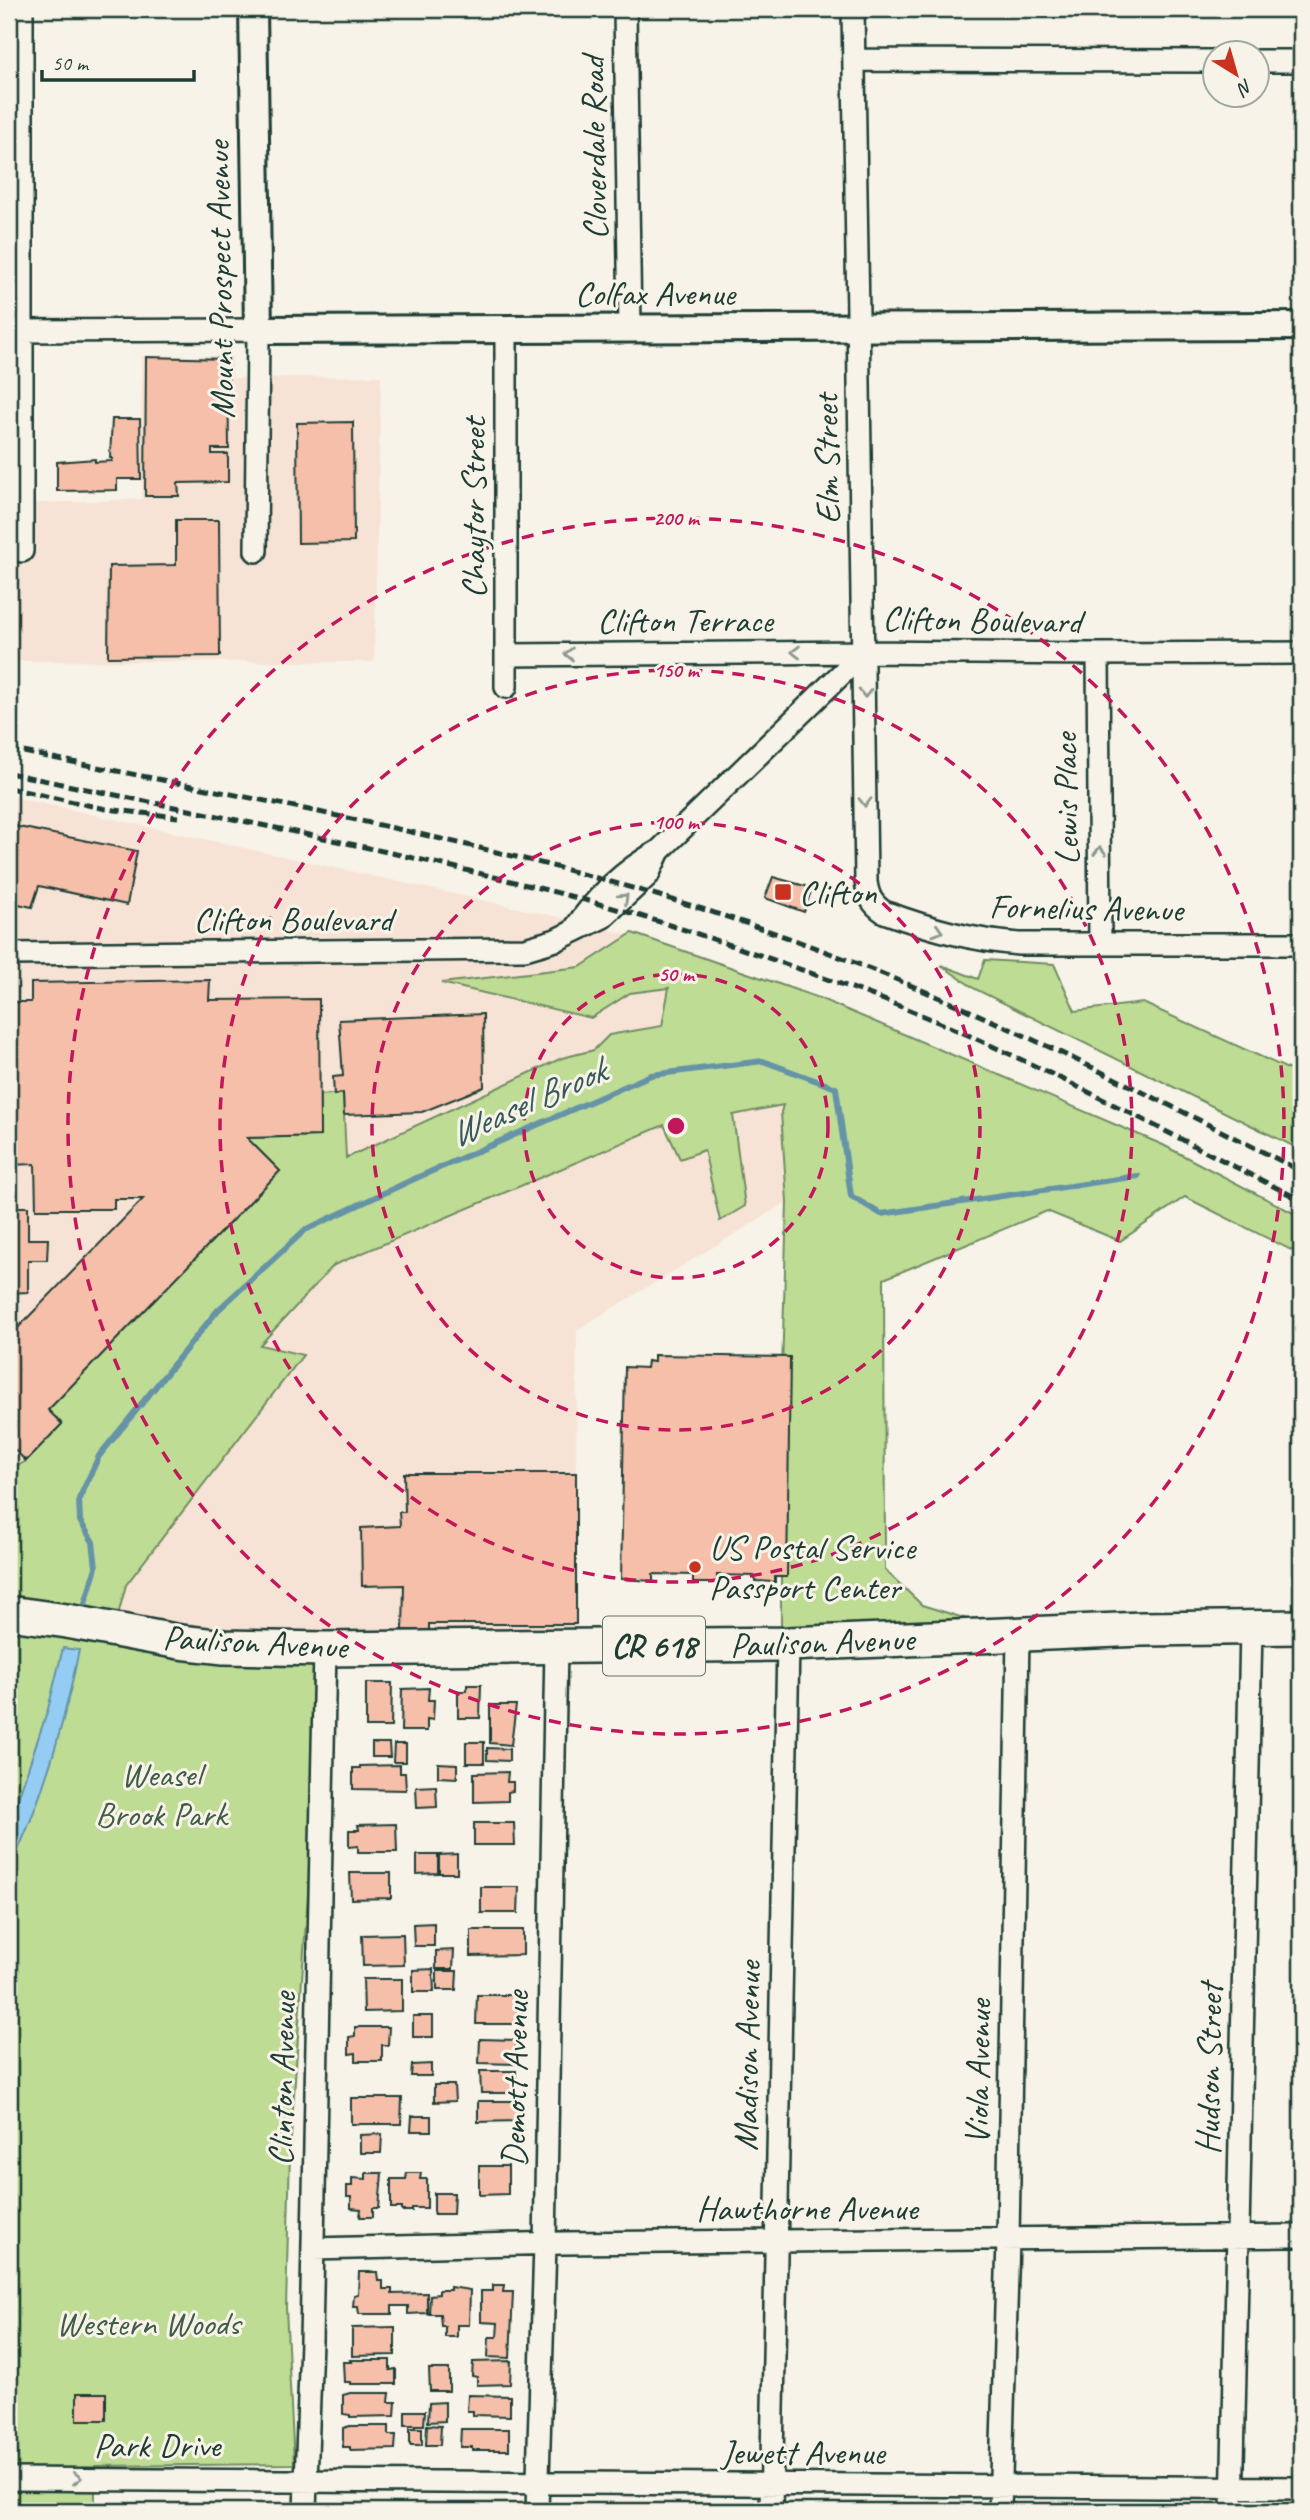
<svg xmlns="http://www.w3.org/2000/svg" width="1310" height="2520" font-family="Caveat,sans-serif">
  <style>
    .built { fill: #f7e3d5 }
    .green { fill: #bfdc94; stroke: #6f8c64; stroke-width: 2 }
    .water { fill: #94ccf3; stroke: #6593a7; stroke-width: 2 }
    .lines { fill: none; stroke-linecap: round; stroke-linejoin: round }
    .stream { stroke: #6593a7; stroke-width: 6 }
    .building { fill: #f6bfaa; stroke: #1f3d34; stroke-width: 2 }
    .minor-casing { stroke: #1f3d34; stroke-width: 26 }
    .tertiary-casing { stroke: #1f3d34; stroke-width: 32 }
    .primary-casing { stroke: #1f3d34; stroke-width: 38 }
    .minor { stroke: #f7f3e8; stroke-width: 21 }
    .tertiary { stroke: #f7f3e8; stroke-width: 26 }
    .primary { stroke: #f7f3e8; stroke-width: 33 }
    .rail { stroke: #1f3d34; stroke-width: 5; stroke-dasharray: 10 5; stroke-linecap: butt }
    .oneway { stroke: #8b988e }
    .ring { fill: none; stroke: #c2185b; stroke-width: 3.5; stroke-dasharray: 12 9 }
    .poi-dot { fill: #c8321e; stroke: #f7f3e8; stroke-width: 2.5 }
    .labels { text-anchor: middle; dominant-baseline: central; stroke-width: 6; stroke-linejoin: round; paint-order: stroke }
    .shield { fill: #f7f3e8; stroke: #60746a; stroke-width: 2 }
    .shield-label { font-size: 33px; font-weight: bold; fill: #1f3d34 }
    .street-label { font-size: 35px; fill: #1f3d34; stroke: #f7f3e8 }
    .poi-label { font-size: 35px; fill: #1f3d34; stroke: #f7f3e8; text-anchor: start }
    .park-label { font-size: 35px; fill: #3f5d47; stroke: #f7f3e8 }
    .water-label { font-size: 37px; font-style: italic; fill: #365a5a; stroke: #f7f3e8 }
    .centre { fill: #c2185b; stroke: #f7f3e8; stroke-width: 3.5 }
    .ring-label { font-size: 21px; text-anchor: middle; font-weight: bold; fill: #c2185b; stroke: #f7f3e8; stroke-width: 6; stroke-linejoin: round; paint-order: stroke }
  </style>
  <rect width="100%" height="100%" fill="#f7f3e8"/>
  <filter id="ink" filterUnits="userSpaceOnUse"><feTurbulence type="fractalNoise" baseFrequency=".0143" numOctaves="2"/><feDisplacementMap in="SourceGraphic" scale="14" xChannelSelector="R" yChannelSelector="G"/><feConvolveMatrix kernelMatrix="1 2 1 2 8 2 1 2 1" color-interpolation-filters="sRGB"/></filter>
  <g filter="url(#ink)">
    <path class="built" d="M9 346H14V504L142 499 141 356H231L233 378 381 376 374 662 9 661Z
      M9 796 563 918 670 945 819 998 781 1112 787 1202 577 1330 575 1630H403L219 1634 117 1613 126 1585 9 1567Z"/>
    <path class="green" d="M632 933 819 998 1163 1145 1301 1217V1255L1185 1197 1120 1241 1047 1211 884 1279 885 1570 922 1605 1018 1635 781 1644V1404L787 1202 781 1112 783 1105 733 1115 745 1206 720 1221 704 1150 680 1159 664 1125 334 1265 260 1345 303 1355 126 1585 114 1630 325 1649 290 2152 286 2308 294 2464 95 2466V2501L91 2511H9V1471L26 1461 62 1424 48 1410 280 1171 247 1138 320 1136V1095L343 1093 346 1158 562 1058 594 1050 609 1035 662 1026 669 988 630 993 591 1018 441 983 580 967Z
      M985 960 1054 964 1075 1011 1143 1003 1301 1075V1150L975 989 941 965 978 979Z"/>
    <path class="water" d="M63 1648 79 1650C64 1724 43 1801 9 1869V1825L48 1709Z"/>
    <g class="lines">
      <path class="stream" d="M85 1604 96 1567 93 1542 80 1521 79 1499 99 1456 218 1310 305 1230 414 1179 651 1075 763 1061 836 1088 851 1196 881 1214 1138 1176"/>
    </g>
    <path class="building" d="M146 357 228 359 229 449H212V454H228V482L178 483 179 496H145Z
      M112 419H140L141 479H117V490L57 491V462L95 459V462L112 461V458H110Z
      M353 422 354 542 298 543 297 423Z
      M176 520H219L220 656 108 657 109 566 176 565Z
      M9 825 137 851 127 905 39 886 32 907 9 902Z
      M773 877 812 888 804 912 765 898Z
      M210 980 209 1000 319 999 320 1136 247 1138 280 1171 48 1410 62 1424 26 1461 9 1444V1337L143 1199H114V1209H36L35 1164 9 1165V1002H31V983Z
      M483 1014 484 1087 422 1112 344 1115 343 1093 334 1095 333 1077 343 1076 339 1020Z
      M9 1207H28V1239H48L47 1260H28V1292L9 1293Z
      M654 1355 790 1357 787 1577H775V1582L755 1581 754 1576 717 1575V1583H693V1575L653 1574V1581L621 1579 625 1367 646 1368 647 1361 654 1362Z
      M404 1473H576V1624H429V1630H403L404 1585 362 1586 361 1528 400 1526 399 1512H405Z
      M366 1683H392L391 1727H366Z
      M467 1685H481L480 1718H458V1691H467Z
      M429 1688 428 1700H434L433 1720 427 1719V1731H401L402 1689Z
      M490 1705H516L511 1745 490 1743Z
      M466 1742H484V1763H466Z
      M372 1743H389L390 1757H372Z
      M394 1744H406V1762H393Z
      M487 1748 509 1749V1761L487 1760Z
      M438 1763 457 1764V1778L438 1777Z
      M400 1765V1773H405L406 1790 353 1789V1768H360V1766Z
      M508 1772 507 1782H513V1791L508 1792V1801L474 1802V1773Z
      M436 1786 437 1807 417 1808 416 1787Z
      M474 1823H514L515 1845H474Z
      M396 1824 397 1852H358V1846L349 1847V1830H359L358 1825Z
      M457 1854V1873H439V1855Z
      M417 1855H438V1873L417 1874Z
      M350 1873H391V1898L351 1899Z
      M481 1887H519L518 1913H481Z
      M434 1923V1946H414L413 1924Z
      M471 1930H523V1955L471 1956Z
      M403 1934 404 1965 363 1966 362 1935Z
      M454 1950 453 1969H436V1951Z
      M433 1969 434 1992H413V1970Z
      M437 1971H457L456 1990H437Z
      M363 1979H402V2011L364 2012Z
      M477 1995H517V2024H476Z
      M413 2016H433V2037H413Z
      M355 2027H389L388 2045H382V2061H356V2053L349 2054V2037L355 2036Z
      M480 2039 516 2040V2064L479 2063Z
      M431 2064V2076H411L412 2065Z
      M480 2071H516V2093H481Z
      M434 2085H454L455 2101 434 2102Z
      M351 2098H402L401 2124H351Z
      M478 2101H518L517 2121 478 2122Z
      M412 2116H431V2131H411Z
      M382 2134 381 2153H360V2135Z
      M479 2166H508V2194L479 2195Z
      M366 2173H382L379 2208H373V2217H360L361 2209 351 2208V2197H347V2186H352V2178L366 2179Z
      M407 2173H421L420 2179H427V2208H412V2211H402V2208H391V2179H406Z
      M434 2193H454L453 2214H434Z
      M359 2272H377L378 2281H383V2289H392V2294L427 2293V2313L408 2314V2306H392V2314H359L358 2307H353L354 2295 358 2294Z
      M493 2285H504L503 2292H513L510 2358 488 2357 489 2337H497L498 2323 481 2322V2291H493Z
      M450 2287 470 2290 469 2325H457V2337H445V2326H441L440 2314H429L430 2295 439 2294V2290H450Z
      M395 2327V2355L352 2356V2328Z
      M350 2360H390V2370L396 2369V2384H350V2382H344L343 2362H351Z
      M511 2361 510 2384 477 2385V2377L472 2376 473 2362Z
      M429 2369H449V2391H430Z
      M77 2393H106V2420H77Z
      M350 2393H390L389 2402H396L395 2416 350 2417V2415L343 2414V2395Z
      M468 2395 510 2396V2416L473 2415V2411H467Z
      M445 2402V2421L428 2422 429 2403Z
      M405 2411H425L424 2425H405Z
      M427 2425 441 2426 440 2445H426Z
      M350 2426H389V2435H396L395 2449 350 2450V2447H343V2428Z
      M410 2428H422V2445H410Z
      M461 2429H509V2450H472V2447H460Z"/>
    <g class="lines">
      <g class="minor-casing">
        <path id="minor" d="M625 9 630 327
          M853 9C857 300 864 591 866 882 868 896 872 904 884 912 931 929 970 940 1019 944H1301
          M854 60 1216 61
          M1258 61H1301
          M506 329V687
          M12 331 258 330 256 551
          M22 551V9
          M1098 654 1100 944
          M506 655 864 652 1098 654 1301 653
          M574 930C596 897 624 870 659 851L864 652
          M9 954 525 949 556 940 603 917 648 875 659 851
          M313 2249 563 2243 1301 2236
          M9 2479 1301 2488
          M305 2511 311 2341 325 1649
          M537 2511 545 2244 556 1647
          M771 2511 788 1644
          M1000 2511 1008 2240 1018 1635
          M1232 2511 1251 1628"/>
      </g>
      <g class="tertiary-casing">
        <path id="tertiary" d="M253 9 258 330 1301 326"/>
      </g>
      <g class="primary-casing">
        <path id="primary" d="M9 1613 67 1621 180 1642 224 1647 325 1649 788 1644 1142 1629 1301 1627"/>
      </g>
      <use href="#minor" class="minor"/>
      <use href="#tertiary" class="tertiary"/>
      <use href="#primary" class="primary"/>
      <path class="rail" d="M9 749C259 801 514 844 757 927 946 991 1123 1082 1301 1171
        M9 773C195 812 382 847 566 895 666 921 764 956 860 991 1012 1047 1156 1128 1301 1200
        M9 788 106 809 178 817"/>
    </g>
    <defs><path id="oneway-chevron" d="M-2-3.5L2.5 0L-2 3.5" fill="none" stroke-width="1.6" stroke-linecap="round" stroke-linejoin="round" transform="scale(1.75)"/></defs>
    <g class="oneway">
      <use href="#oneway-chevron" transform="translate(796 652) rotate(180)"/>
      <use href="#oneway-chevron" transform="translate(569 654) rotate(180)"/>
      <use href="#oneway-chevron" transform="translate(865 693) rotate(90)"/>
      <use href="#oneway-chevron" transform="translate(865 802) rotate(90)"/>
      <use href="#oneway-chevron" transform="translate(1100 851) rotate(-91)"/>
      <use href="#oneway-chevron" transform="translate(624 898) rotate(-43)"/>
      <use href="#oneway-chevron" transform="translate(938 931) rotate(17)"/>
      <use href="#oneway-chevron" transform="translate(77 2478)"/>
    </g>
  </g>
  <g class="ring">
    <circle cx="676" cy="1126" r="152"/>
    <circle cx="676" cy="1126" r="304"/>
    <circle cx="676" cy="1126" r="456"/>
    <circle cx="676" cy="1126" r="608"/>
  </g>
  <g class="poi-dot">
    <rect x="774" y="883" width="18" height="18" rx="3.5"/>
    <circle cx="695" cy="1567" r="7"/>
  </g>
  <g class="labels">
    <rect class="shield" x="603" y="1616.5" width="102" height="59" rx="5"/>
    <g class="shield-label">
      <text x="654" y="1646">CR 618</text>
    </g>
    <g class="street-label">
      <text transform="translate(594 148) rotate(-91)">Cloverdale Road</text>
      <text transform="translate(220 280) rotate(-91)">Mount Prospect Avenue</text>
      <text x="655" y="293">Colfax Avenue</text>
      <text transform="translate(827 459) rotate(-91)">Elm Street</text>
      <text transform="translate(473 508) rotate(-90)">Chaytor Street</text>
      <text x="685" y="620">Clifton Terrace</text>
      <text transform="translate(982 620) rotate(1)">Clifton Boulevard</text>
      <text transform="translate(1066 799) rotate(-91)">Lewis Place</text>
      <text transform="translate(1086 908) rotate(1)">Fornelius Avenue</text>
      <text x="293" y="919">Clifton Boulevard</text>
      <text transform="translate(255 1642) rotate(3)">Paulison Avenue</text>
      <text transform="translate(822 1642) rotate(-2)">Paulison Avenue</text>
      <text transform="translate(747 2056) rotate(-89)">Madison Avenue</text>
      <text transform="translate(1209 2069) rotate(-89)">Hudson Street</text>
      <text transform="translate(978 2072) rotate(-89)">Viola Avenue</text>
      <text transform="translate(282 2079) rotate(-89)">Clinton Avenue</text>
      <text transform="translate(515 2079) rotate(-89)">Demott Avenue</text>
      <text x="807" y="2208">Hawthorne Avenue</text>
      <text x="157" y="2445">Park Drive</text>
      <text x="803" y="2452">Jewett Avenue</text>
    </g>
    <g class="poi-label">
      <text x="799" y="892">Clifton</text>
      <text x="709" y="1547">US Postal Service<tspan x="709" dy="40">Passport Center</tspan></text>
    </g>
    <g class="park-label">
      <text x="161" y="1774">Weasel<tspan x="161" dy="40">Brook Park</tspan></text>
      <text x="148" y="2323">Western Woods</text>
    </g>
    <g class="water-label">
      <text transform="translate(527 1102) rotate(-24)">Weasel Brook</text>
    </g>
  </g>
  <circle cx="676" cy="1126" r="10" class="centre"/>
  <g class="ring-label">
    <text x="676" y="525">200 m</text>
    <text x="676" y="677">150 m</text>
    <text x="676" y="829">100 m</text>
    <text x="676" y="981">50 m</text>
  </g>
  <rect width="1310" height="2520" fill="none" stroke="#f7f3e8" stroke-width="35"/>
  <rect x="18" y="18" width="1275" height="2485" fill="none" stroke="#1f3d34" stroke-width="2.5" filter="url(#ink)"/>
  <g transform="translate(1236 74) rotate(143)"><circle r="33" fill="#f7f3e8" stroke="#a1aaa0" stroke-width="2"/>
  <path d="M0-5L12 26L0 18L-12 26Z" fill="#c8321e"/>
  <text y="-10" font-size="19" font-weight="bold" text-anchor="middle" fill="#1f3d34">N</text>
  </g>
  <path d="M42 70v10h152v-10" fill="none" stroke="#1f3d34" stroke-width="3.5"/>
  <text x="52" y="70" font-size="21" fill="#1f3d34" stroke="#f7f3e8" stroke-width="5" paint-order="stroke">50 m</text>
</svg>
